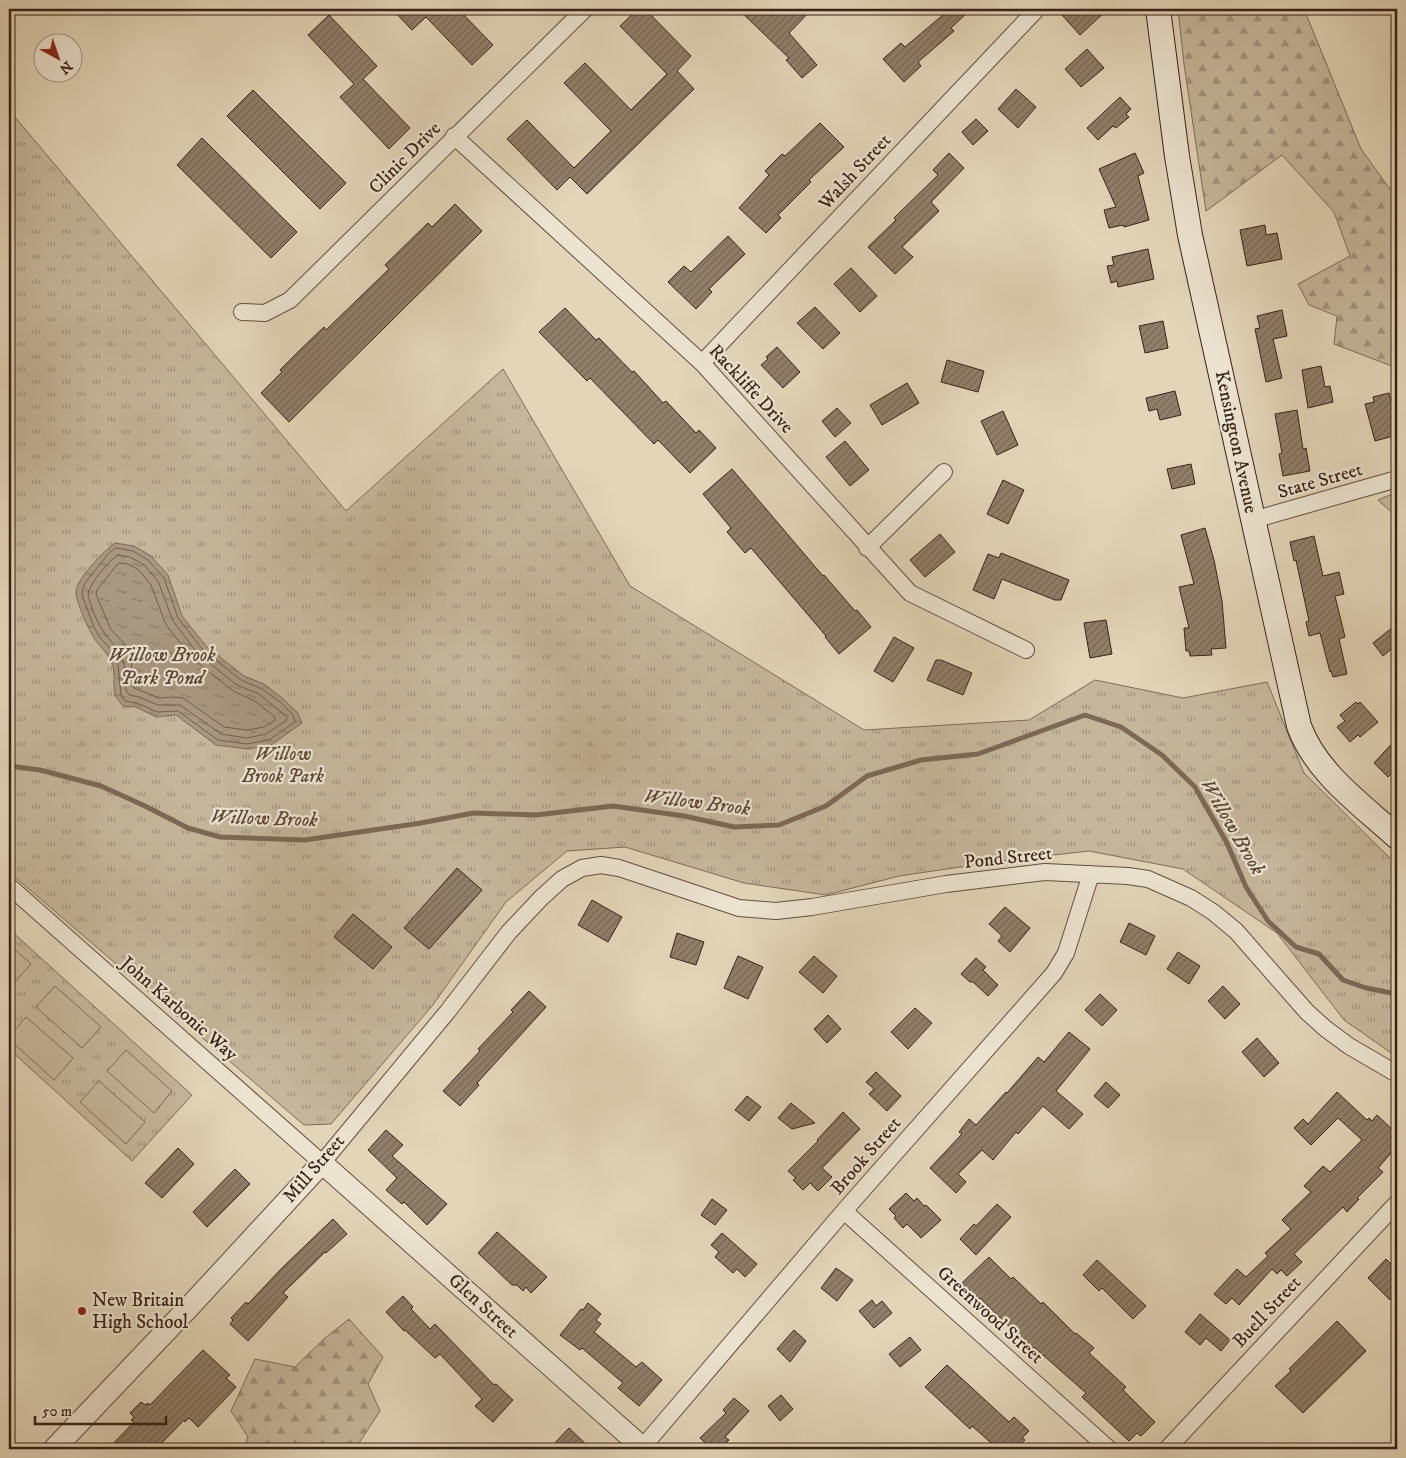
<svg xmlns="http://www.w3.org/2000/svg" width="1406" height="1458" font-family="'IM FELL DW Pica',serif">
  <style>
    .grass { fill: url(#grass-tufts); stroke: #7e6c59 }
    .forest { fill: url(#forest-firs); stroke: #7e6c59 }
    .pitch { fill: #c5b79c; stroke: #7e6c59 }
    .water { fill: url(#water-ripples); stroke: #7b6956 }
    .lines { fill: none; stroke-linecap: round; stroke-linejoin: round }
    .shore { stroke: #705d4c; stroke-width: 1 }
    .stream { stroke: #7b6956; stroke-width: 5 }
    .building { fill: url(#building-hatch); stroke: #382216 }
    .minor-casing { stroke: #624f3e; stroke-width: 18 }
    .tertiary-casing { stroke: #624f3e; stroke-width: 23 }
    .secondary-casing { stroke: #382216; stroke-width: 26 }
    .minor { stroke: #ece4d1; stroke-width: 16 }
    .tertiary { stroke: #ece4d1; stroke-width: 21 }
    .secondary { stroke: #ece4d1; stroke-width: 24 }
    .poi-dot { fill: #8f2418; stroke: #ece4d1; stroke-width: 2 }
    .labels { text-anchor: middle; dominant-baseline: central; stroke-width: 4.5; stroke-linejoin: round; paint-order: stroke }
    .street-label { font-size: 19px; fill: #382216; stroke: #ece4d1 }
    .park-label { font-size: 19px; font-style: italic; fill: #5b4738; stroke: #ece4d1 }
    .poi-label { font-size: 19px; fill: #382216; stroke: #ece4d1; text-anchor: start }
    .water-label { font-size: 20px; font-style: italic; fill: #5a4536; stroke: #ece4d1 }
  </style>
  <defs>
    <pattern id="grass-tufts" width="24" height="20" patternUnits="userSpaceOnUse" patternTransform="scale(1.25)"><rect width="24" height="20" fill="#c5b79c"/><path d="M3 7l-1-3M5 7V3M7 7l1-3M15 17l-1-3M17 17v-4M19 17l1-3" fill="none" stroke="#a1947e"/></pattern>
    <pattern id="forest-firs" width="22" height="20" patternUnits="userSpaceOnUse" patternTransform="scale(1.25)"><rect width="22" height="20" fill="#c5b79c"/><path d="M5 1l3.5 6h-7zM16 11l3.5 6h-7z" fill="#a1947e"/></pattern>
    <pattern id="water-ripples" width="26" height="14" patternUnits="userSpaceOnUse" patternTransform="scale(1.25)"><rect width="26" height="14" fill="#a89881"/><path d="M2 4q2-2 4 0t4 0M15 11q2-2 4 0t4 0" fill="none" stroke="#8a7c69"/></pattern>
    <pattern id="building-hatch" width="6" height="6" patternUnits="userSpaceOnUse" patternTransform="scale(1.25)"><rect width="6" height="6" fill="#907f6a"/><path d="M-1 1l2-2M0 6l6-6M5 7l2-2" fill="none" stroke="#776856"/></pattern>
  </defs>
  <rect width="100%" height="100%" fill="#e2d5b8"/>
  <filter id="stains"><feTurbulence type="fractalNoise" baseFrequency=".004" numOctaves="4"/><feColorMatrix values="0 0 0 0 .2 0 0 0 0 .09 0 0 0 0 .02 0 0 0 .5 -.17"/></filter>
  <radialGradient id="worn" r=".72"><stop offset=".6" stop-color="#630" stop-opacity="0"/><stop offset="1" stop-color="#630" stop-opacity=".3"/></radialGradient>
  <path class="grass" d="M9 110 346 511 503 369 630 586 864 730 1029 720 1095 680 1183 698 1267 682 1304 773 1397 865V1057L1344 1020 1277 933 1183 869 1089 851 1001 861 899 876 826 895 744 883 625 847 567 851 506 902 432 1006 331 1124 304 1125 9 872Z
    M9 929 192 1095 132 1161 9 1049Z"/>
  <path class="forest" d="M1178 9H1304L1361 149 1397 199V368L1334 344 1337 316 1309 305 1298 284 1350 256 1334 212 1282 155 1206 211 1184 64Z
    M1397 492V517L1378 500Z
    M349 1319 383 1357 368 1384 380 1411 355 1449H243L248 1437 231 1411 255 1359 295 1367 325 1338Z"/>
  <path class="pitch" d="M9 944 31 964 12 985 9 983Z
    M55 986 101 1027 82 1048 36 1007Z
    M26 1017 73 1058 54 1080 9 1039V1037Z
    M126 1050 172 1091 154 1113 107 1071Z
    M99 1081 145 1122 126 1144 80 1102Z"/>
  <path class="water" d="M115 543 134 546 151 556 168 575 182 616 206 646 244 676 264 684 282 698 297 712 302 723 271 745 248 749 216 745 176 715 156 717 136 707 123 706C121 704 118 700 116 697 112 686 116 673 112 663 106 651 103 650 96 641 90 633 75 600 76 591 78 577 104 551 115 543Z"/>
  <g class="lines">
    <path class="shore" d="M116 548 133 551 148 560 164 578 178 618 203 650 241 680 262 689 279 701 293 715 295 722 269 740 247 744 218 740 178 711 157 712 137 703 125 701 121 695 118 665 111 649 100 638 94 627 83 598 82 592 85 583 109 553Z
      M118 555 130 557 144 565 158 581 173 621 198 654 237 685 259 694 287 717 286 721 266 734 247 738 221 734 180 705H158L139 697 129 695C122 685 127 672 123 661 119 650 113 644 106 635 99 627 89 604 88 593 93 580 107 562 118 555Z
      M119 563 128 564 139 570 151 585 166 625 193 659 233 691 255 701 275 717V720L264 727 247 730 224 727 183 698 175 697 159 698 134 688 131 660 123 642 111 630 96 594 97 590Z"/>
    <path class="stream" d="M9 766 40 770 101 786 145 806 188 828 220 837 305 840 421 823 473 813 536 815 613 806 684 816 734 827 779 825 826 806 867 776 921 760 978 754 1085 715 1121 727 1162 755 1195 787 1227 843 1246 887 1268 921 1296 947 1319 954 1343 980 1366 988 1397 994"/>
  </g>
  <path class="building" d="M392 9H458L493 45 472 65 426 17 412 30Z
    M638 9H645L691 56 677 71 694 89 587 194 570 177 557 190 507 139 527 120 574 168 611 131 564 83 585 63 631 110 667 74 620 26Z
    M738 9H812L789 33 817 65 802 78 786 60 789 58Z
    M950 9H971L951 28 954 31 918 62 921 66 904 82 883 59 901 43 905 47Z
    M1069 9H1108L1080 35 1062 15Z
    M329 15 377 66 363 79 410 128 389 149 340 97 354 84 308 35Z
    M1087 49 1104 68 1081 87 1065 69Z
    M1016 89 1036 107 1018 128 998 109Z
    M253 90 346 183 320 209 227 116Z
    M1120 97 1131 109 1126 114 1129 117 1116 128 1113 126 1098 140 1087 128Z
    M976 119 988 131 973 145 962 132Z
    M820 123 844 147 809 180 811 182 778 215 781 218 766 233 739 208 769 175 765 171 782 154 785 156Z
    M202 138 297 232 271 258 177 165Z
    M949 153 964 168 931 202 939 211 902 247 913 257 895 274 868 247 896 220 894 218 938 175 933 170Z
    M1135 153 1144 173 1138 176 1149 220 1124 227 1123 225 1109 228 1104 210 1116 207 1099 169Z
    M455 204 482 231 289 422 261 393 282 372 280 370 300 350 324 327 326 330 389 269 385 265 428 223 432 227Z
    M1265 225 1266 235 1277 233 1282 259 1247 266 1240 230Z
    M728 236 745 254 709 289 712 292 696 309 668 282 684 266 691 272Z
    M1148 249 1154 279 1118 287 1117 281 1111 283 1107 266 1114 265 1112 257Z
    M851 268 877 296 860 312 834 284Z
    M815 307 840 333 823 349 797 323Z
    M565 308 596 340 599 338 632 372 634 371 663 403 666 401 696 433 699 430 716 448 690 473 658 440 654 444 590 378 587 381 539 332Z
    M1282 310 1287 336 1273 339 1282 378 1266 382 1255 329 1260 328 1257 316Z
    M1163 321 1168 348 1145 353 1139 326Z
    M777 347 800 372 783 388 761 365 768 359 766 357Z
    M947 360 984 371 978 392 941 382Z
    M1321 366 1325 387 1330 386 1333 402 1308 408 1302 370Z
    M907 383 919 403 882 425 870 405Z
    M1175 391 1181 415 1160 420 1157 409 1149 411 1146 398Z
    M1389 393 1397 423V435L1375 441 1365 404 1374 402 1373 397Z
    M837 408 851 423 835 437 822 421Z
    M1297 410 1303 449 1306 448 1310 471 1283 476 1279 454 1282 453 1275 414Z
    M1003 411 1018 445 997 455 981 421Z
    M845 441 869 470 850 486 826 457Z
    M1191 464 1195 484 1172 489 1167 469Z
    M732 469 823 576 824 575 855 611 857 610 871 627 839 654 825 637 826 636 751 548 745 553 727 532 731 528 703 494Z
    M1003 480 1024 490 1008 524 987 514Z
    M1205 528 1214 560 1222 601 1226 648 1211 649 1212 655 1190 656 1189 651H1186L1184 628H1189L1179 587 1194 584 1181 535Z
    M940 534 955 552 925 577 910 560Z
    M1314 536 1323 576 1339 572 1344 594 1335 596 1345 637 1339 639 1347 674 1333 677 1331 671 1330 672 1320 633 1309 636 1306 622 1309 621 1296 560 1294 561 1290 542Z
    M1001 553 1069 580 1061 600H1055L1002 579 994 599 973 590 988 554 999 558Z
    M1106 620 1112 654 1090 658 1084 623Z
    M1397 624V644L1383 656 1373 643Z
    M894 637 914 648 893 682 874 671Z
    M936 660H941L972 673 963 695 927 680Z
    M1356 702 1358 704 1360 702 1378 722 1360 737 1358 735 1350 742 1337 727 1345 721 1340 715Z
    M1397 738V768L1388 777 1374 763Z
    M457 868 482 890 429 949 404 928Z
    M592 900 622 917 608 942 578 925Z
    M1005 907 1030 928 1010 952 998 941 1002 936 989 924Z
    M353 914 392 947 373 969 334 937Z
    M1129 923 1155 936 1146 955 1120 942Z
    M677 933 704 942 696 965 670 957Z
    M1178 952 1200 966 1189 984 1167 969Z
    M738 956 763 967 748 999 724 988Z
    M814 956 837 976 823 993 799 972Z
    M976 958 986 967 983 970 998 985 988 996 973 982H970L961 974Z
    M1223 986 1240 1004 1225 1019 1208 1001Z
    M529 991 546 1007 477 1083 479 1085 460 1106 443 1091 480 1051 478 1049 513 1012 511 1010Z
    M1100 994 1117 1010 1102 1026 1085 1010Z
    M915 1008 932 1023 908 1049 891 1032Z
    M828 1015 841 1029 827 1043 814 1029Z
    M1069 1032 1090 1049 1056 1091 1083 1114 1069 1129 1043 1106 1018 1134 1016 1132 993 1160 982 1150 958 1174 966 1182 956 1193 930 1168 962 1134 959 1132 969 1119 976 1125 1006 1092 1007 1093 1038 1057 1044 1062Z
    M1257 1038 1279 1063 1264 1077 1242 1052Z
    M876 1072 901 1096 887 1111 869 1094 874 1089 866 1082Z
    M1106 1082 1120 1095 1108 1108 1094 1096Z
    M1337 1092 1367 1120 1369 1118 1372 1121 1377 1115 1397 1134V1146L1378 1168 1383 1172 1357 1198 1359 1199 1347 1212 1343 1207 1294 1254 1302 1262 1287 1276 1281 1270 1277 1274 1272 1269 1239 1305 1232 1298 1226 1304 1214 1294 1237 1269 1246 1277 1268 1256 1265 1253 1291 1229 1282 1220 1311 1192 1304 1186 1323 1166 1330 1172 1362 1140 1338 1118 1311 1145 1294 1128 1303 1119 1308 1124Z
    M747 1096 761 1107 749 1121 735 1110Z
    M791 1103 815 1123 792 1129 778 1118Z
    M843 1112 860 1129 822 1168 832 1177 818 1191 810 1183 803 1190 793 1180 796 1178 788 1171 818 1141 817 1140Z
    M386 1130 403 1145 392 1156 447 1204 427 1225 404 1202 402 1204 386 1190 397 1178 368 1150Z
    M178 1148 194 1164 162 1198 145 1183Z
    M235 1169 250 1184 207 1227 193 1212Z
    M906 1193 914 1201 917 1198 924 1206 926 1205 941 1220 921 1238 907 1224 903 1228 894 1218 896 1216 889 1209Z
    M712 1199 727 1210 715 1225 701 1215Z
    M997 1204 1011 1217 976 1255 960 1239 974 1224 976 1226Z
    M333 1219 347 1234 326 1253 325 1252 283 1293 288 1297 248 1341 230 1324 233 1320 231 1318 246 1302 248 1304 283 1267Z
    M497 1232 547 1277 531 1293 526 1287 523 1291 517 1285H512L478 1253Z
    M722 1233 757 1264 745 1277 737 1269 733 1273 715 1257 719 1252 711 1245Z
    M989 1257 1011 1279 1013 1277 1041 1304 1043 1302 1075 1334 1076 1333 1094 1348 1089 1353 1126 1387 1123 1390 1155 1422 1141 1436 1137 1433 1129 1441 1082 1397 1086 1393 1034 1347 1032 1349 980 1298 977 1301 961 1284Z
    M1386 1259 1397 1270V1292L1390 1300 1368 1278Z
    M1097 1260 1146 1306 1133 1319 1102 1288 1099 1291 1083 1275Z
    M836 1268 853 1280 837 1301 821 1288Z
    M403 1296 413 1307 411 1309 430 1329 435 1324 494 1385 496 1384 513 1400 493 1422 475 1406 482 1399 440 1354 435 1358 405 1330 404 1331 386 1312Z
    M872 1300 876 1306 882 1301 892 1313 874 1328 859 1311Z
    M588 1303 601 1314 596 1320 601 1324 594 1332 636 1367 642 1362 662 1380 639 1406 618 1388 623 1383 582 1348 580 1350 560 1335 581 1309 583 1310Z
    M1200 1314 1230 1340 1221 1351 1206 1338 1200 1345 1185 1332Z
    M1337 1321 1366 1351 1303 1413 1275 1386 1291 1371 1289 1369Z
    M794 1330 806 1341 790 1362 777 1349Z
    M910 1337 921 1350 900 1367 889 1354Z
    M203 1350 230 1375 226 1378 236 1387 226 1398 198 1427 189 1418 185 1422 184 1420 156 1449H108L134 1422 131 1420 134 1417 130 1413 141 1402 145 1405 148 1403 150 1405Z
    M947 1365 1009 1422 1014 1417 1029 1431 1022 1438 1025 1440 1016 1449H998L972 1426 970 1429 925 1387Z
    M781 1395 793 1409 780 1421 768 1406Z
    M734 1398 749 1411 725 1437 729 1440 720 1449H712L700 1438 726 1413 723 1410Z
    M569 1428 591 1449H549Z"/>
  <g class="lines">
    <g class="minor-casing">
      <path id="minor" d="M454 136 702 363 910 593 1026 650
        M242 312 265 313 290 300 585 9
        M702 363 1037 9
        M1253 520 1397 479
        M867 548 944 472
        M9 886 322 1163 448 1011 509 932 541 898 562 879 582 868 601 865 619 868 739 908 776 911 812 907 946 884 1045 872 1128 876 1148 879 1191 898 1213 912 1236 931 1307 1012 1326 1029 1349 1046 1397 1074
        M844 1211 1109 1449
        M641 1449 844 1211 1054 973 1066 953 1091 874
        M1167 1449 1397 1203"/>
    </g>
    <g class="tertiary-casing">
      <path id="tertiary" d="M54 1449 191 1305 322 1163 644 1449"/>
    </g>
    <g class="secondary-casing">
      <path id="secondary" d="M1158 9 1177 156 1190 235 1299 726C1316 773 1361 804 1397 837"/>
    </g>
    <use href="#minor" class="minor"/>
    <use href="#tertiary" class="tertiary"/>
    <use href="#secondary" class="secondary"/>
  </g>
  <circle class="poi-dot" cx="82" cy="1311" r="5"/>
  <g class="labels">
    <g class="street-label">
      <text transform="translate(405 158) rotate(-45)">Clinic Drive</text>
      <text transform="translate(855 172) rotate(-47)">Walsh Street</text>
      <text transform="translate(751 389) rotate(47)">Rackliffe Drive</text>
      <text transform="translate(1236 442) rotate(78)">Kensington Avenue</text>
      <text transform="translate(1320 481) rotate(-16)">State Street</text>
      <text transform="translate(1008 858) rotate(-6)">Pond Street</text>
      <text transform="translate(179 1009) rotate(41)">John Karbonic Way</text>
      <text transform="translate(866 1156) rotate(-49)">Brook Street</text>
      <text transform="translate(314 1169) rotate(-49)">Mill Street</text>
      <text transform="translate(483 1306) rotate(42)">Glen Street</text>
      <text transform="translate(1267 1312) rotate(-47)">Buell Street</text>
      <text transform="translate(990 1315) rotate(42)">Greenwood Street</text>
    </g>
    <g class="park-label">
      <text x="283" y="754">Willow<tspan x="283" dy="22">Brook Park</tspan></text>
    </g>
    <g class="poi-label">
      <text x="92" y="1300">New Britain<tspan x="92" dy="22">High School</tspan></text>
    </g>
    <g class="water-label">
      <text x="162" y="655">Willow Brook<tspan x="162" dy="23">Park Pond</tspan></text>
      <text transform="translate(697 803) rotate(7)">Willow Brook</text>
      <text transform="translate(264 819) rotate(2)">Willow Brook</text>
      <text transform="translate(1232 827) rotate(60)">Willow Brook</text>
    </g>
  </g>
  <rect width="1406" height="1458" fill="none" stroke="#e2d5b8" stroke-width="30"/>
  <rect x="10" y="10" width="1386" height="1438" fill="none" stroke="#382216" stroke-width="2.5"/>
  <rect x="15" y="15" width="1376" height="1428" fill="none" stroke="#382216"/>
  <g transform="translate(58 58) rotate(140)"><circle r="24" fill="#ece4d1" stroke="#a49686"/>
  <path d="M0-4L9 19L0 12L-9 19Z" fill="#8f2418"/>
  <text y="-8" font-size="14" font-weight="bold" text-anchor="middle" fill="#382216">N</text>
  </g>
  <path d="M35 1416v8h131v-8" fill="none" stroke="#382216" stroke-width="2.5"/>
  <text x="42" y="1416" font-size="15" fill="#382216" stroke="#ece4d1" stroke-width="4" paint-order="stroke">50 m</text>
  <rect width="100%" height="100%" filter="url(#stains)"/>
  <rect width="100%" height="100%" fill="url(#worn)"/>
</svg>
